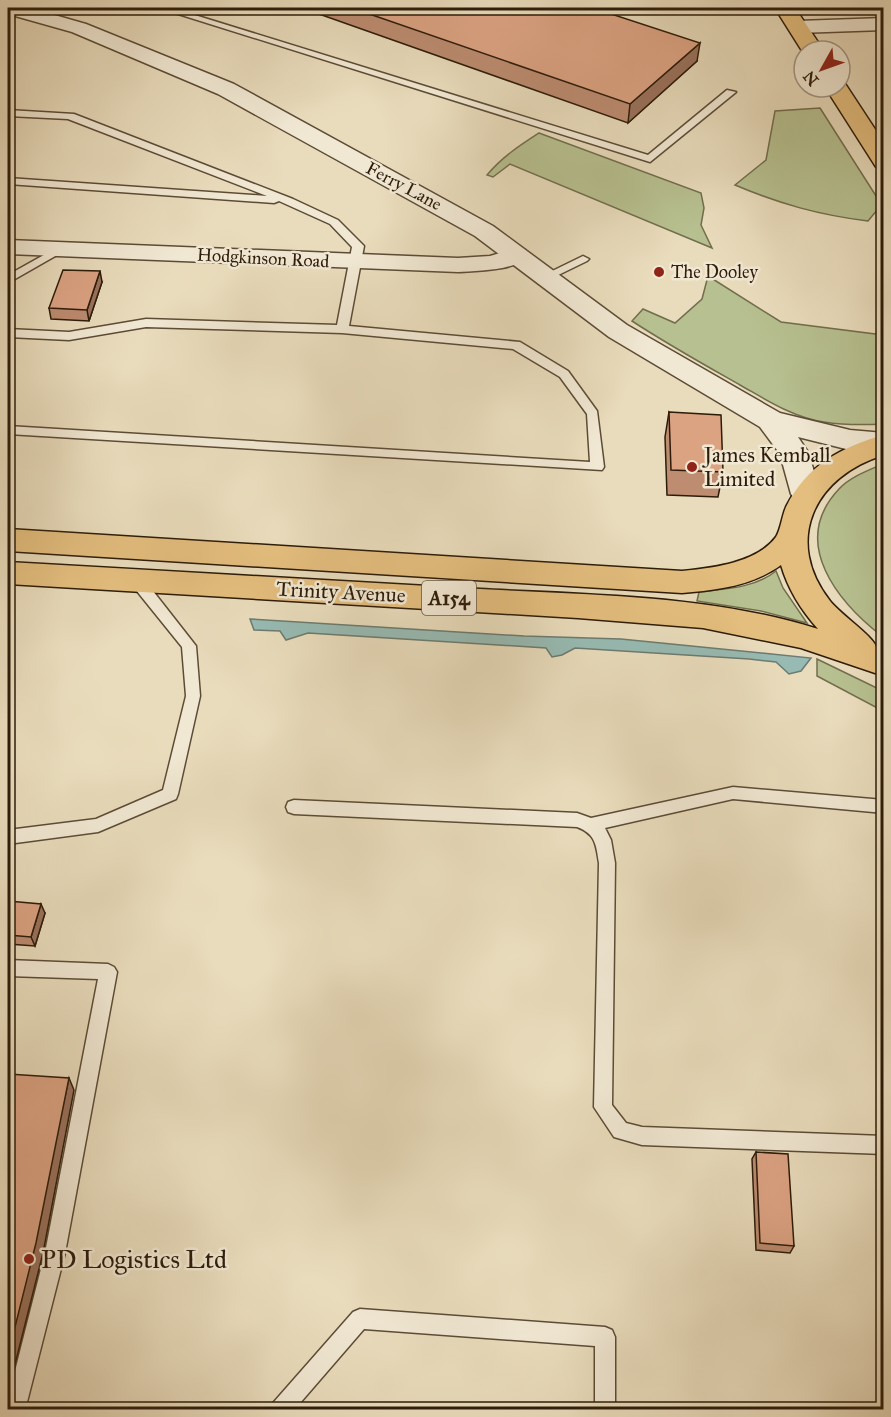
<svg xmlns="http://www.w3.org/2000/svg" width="891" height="1417" font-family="'IM FELL Great Primer',serif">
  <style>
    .green { fill: #b7c090; stroke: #726e4d; stroke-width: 1.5 }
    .water { fill: #97bbb4; stroke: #6d7b70; stroke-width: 1.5 }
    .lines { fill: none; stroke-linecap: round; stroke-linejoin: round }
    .service-casing { stroke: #5c4c36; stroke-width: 3 }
    .minor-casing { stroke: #5c4c36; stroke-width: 3 }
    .tertiary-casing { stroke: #5c4c36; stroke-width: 3 }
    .primary-casing { stroke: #2d1c0a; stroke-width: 3 }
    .service { fill: #f1e8d3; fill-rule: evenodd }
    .minor { fill: #f1e8d3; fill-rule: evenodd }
    .tertiary { fill: #f1e8d3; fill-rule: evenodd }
    .primary { fill: #e4be7e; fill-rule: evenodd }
    .wall { fill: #bd8c71; stroke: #2d1c0a; stroke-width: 1.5 }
    .shaded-wall { fill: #9a725c; stroke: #2d1c0a; stroke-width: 1.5 }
    .building { fill: #dca383; stroke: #2d1c0a; stroke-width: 1.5 }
    .poi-dot { fill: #8f2418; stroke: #f1e8d3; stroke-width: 2 }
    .labels { text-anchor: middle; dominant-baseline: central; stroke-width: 5; stroke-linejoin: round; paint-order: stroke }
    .far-street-label { font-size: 18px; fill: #2d1c0a; stroke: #f1e8d3 }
    .far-poi-label { font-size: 18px; fill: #2d1c0a; stroke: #f1e8d3; text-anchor: start }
    .shield { fill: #f1e8d3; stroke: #685946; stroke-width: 1.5 }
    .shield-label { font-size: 20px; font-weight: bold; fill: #2d1c0a }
    .poi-label { font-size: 21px; fill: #2d1c0a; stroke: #f1e8d3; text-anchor: start }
    .street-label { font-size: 21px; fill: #2d1c0a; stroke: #f1e8d3 }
    .near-poi-label { font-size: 26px; fill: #2d1c0a; stroke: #f1e8d3; text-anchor: start }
  </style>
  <rect width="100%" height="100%" fill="#e9dcbc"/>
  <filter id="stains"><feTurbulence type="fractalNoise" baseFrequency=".00333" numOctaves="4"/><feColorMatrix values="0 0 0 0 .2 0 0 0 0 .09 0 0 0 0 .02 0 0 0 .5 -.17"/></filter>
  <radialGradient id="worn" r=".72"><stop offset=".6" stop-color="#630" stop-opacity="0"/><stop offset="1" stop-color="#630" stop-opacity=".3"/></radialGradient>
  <path class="green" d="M820 108 878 199V209L868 221C819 215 780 204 735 185L766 160 775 111Z
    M539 133 701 193 704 208 701 225 712 248 510 164 493 177 487 175C502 157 519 146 539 133Z
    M708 276 781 322 883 335V424C864 425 843 425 824 422 794 418 765 399 740 385 703 364 667 344 632 321L643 309 675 323 702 299Z
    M883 464V637C839 603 788 543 839 489 850 477 869 470 883 464Z
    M776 571 783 588 807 623 761 611 697 601 699 592C725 589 755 588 776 571Z
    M817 659 883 691V711L817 676Z"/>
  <path class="water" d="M250 619 524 636 621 639 811 658 801 671 789 674 776 662 749 659 575 648 562 655 552 657 546 648 308 633 286 640 280 631 254 630Z"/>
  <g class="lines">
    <g class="service-casing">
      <path id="service" d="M159 8H172L648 155 727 90 736 92 650 162Z
        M8 110 74 114 293 199 338 220 364 246 349 326 520 342 568 371 597 411 604 467 602 470 8 434V426L590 462 587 414 560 377 513 349 342 333 146 327 69 340 8 337V329L69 332 146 319 337 325 352 247 330 224 279 201 274 203 8 184V178L267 196 68 119 8 116Z
        M60 246 64 247V251L8 283V275Z
        M583 256 589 259 587 261 550 279H542L540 277Z
        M137 576 142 577 196 646 200 696 178 794 176 799 98 832 8 844V830L96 819 163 790 186 696 182 647 132 585 130 581 132 577Z
        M733 787 884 800V813L733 799 605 828 611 840 615 863 612 1105 626 1123 642 1127 884 1136V1154L642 1145 614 1137 594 1107 599 863C596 845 596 834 577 827L294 814 288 812 286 807 288 802 294 800 577 813 591 818Z
        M8 960 108 964 114 967 117 972 65 1253 25 1410H8V1399L45 1253 98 979 8 976Z
        M360 1309 605 1327 612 1330 615 1337V1410H595V1346L364 1329 294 1410H270L273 1403 353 1312Z"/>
    </g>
    <g class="minor-casing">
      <path id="minor" d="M884 18V30L798 33 791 31 788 27 791 23 798 21Z
        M8 240 458 258 490 256 517 248 525 250 528 255C518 271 476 271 458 272L8 254Z"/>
    </g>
    <g class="tertiary-casing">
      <path id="tertiary" d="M8 8H30L86 24 234 84 493 226 627 325 780 413 850 430 884 433V453L850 450 798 437 808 452 821 494 816 501 806 504 796 501 791 494 780 454 760 427 609 337 475 236 218 94 72 32 8 14Z"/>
    </g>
    <g class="primary-casing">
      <path id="primary" d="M775 8H795L824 51H804V54Z
        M840 81 844 82 884 143V169L876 167 825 87H840Z
        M884 435V455C814 476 783 541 830 601 841 615 875 637 877 649L884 651V676L801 648 703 628 578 618 8 584V562C165 571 323 580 480 589 591 595 711 595 818 629 801 610 788 589 781 565 752 586 717 590 682 593L8 551V529L682 571C711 568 757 563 776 537 781 529 782 516 786 507 806 466 841 447 884 435Z"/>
    </g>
    <use href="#service" class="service"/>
    <use href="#minor" class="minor"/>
    <use href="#tertiary" class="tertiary"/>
    <use href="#primary" class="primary"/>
  </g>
  <path class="wall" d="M302 8H593L697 61 628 123Z
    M102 282 89 321 51 319 49 308Z
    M669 412 723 472 718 497 667 495 665 437Z
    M8 901 45 913 35 946 8 944Z
    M756 1152 794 1246 790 1253 756 1250 752 1159Z"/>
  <path class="shaded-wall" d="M700 43 697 61 628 123 630 104Z
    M100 271 102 282 89 321 87 310Z
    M41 904 45 913 35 946 31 937Z
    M69 1078 74 1090 43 1253 8 1392V1355Z"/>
  <path class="building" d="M352 8H593L700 43 630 104Z
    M63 270 100 271 87 310 49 308Z
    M669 412 721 415 723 472 671 470Z
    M8 901 41 904 31 937 8 935Z
    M8 1074 69 1078 36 1243 8 1355Z
    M756 1152 788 1154 794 1246 760 1243Z"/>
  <g class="poi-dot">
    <circle cx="659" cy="272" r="6"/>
    <circle cx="692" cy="467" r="6"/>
    <circle cx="29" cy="1259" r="6"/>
  </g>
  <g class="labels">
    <g class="far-street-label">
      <text transform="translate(404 186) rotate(28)">Ferry Lane</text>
      <text transform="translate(263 258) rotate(3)">Hodgkinson Road</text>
    </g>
    <g class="far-poi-label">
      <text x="671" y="272">The Dooley</text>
    </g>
    <rect class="shield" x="422" y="581" width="54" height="34" rx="4.5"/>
    <g class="shield-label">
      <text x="449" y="598">A154</text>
    </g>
    <g class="poi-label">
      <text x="704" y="455">James Kemball<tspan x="704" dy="24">Limited</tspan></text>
    </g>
    <g class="street-label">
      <text transform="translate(341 592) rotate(3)">Trinity Avenue</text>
    </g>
    <g class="near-poi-label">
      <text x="41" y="1259">PD Logistics Ltd</text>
    </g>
  </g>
  <rect width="891" height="1417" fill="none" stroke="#e9dcbc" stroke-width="30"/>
  <rect x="9" y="9" width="873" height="1399" fill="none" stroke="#2d1c0a" stroke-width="3"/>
  <rect x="15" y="15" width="861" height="1387" fill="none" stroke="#2d1c0a" stroke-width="1.5"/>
  <g transform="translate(822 69) rotate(230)"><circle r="28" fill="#f1e8d3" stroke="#a39683" stroke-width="1.5"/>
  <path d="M0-4.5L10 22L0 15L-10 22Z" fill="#8f2418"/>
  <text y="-9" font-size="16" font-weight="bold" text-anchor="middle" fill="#2d1c0a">N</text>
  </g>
  <rect width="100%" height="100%" filter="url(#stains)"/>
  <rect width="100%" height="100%" fill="url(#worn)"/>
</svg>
